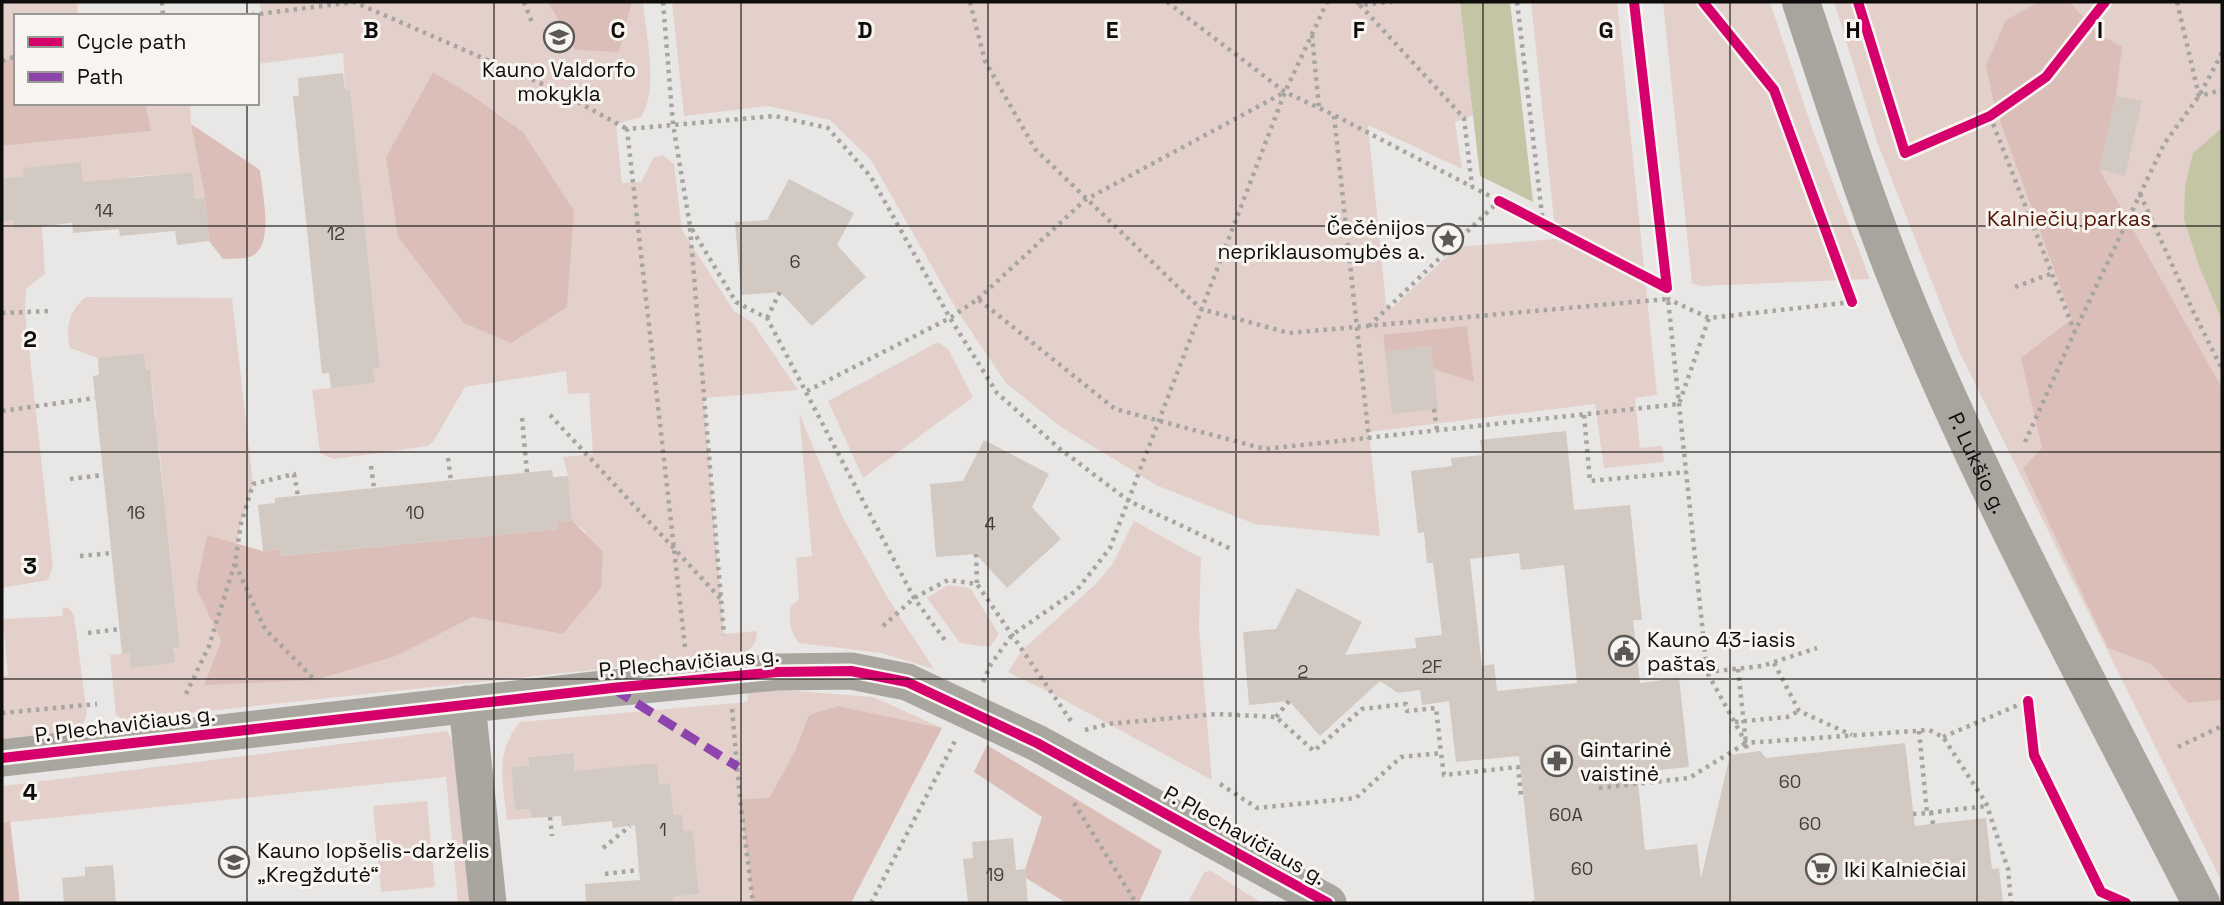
<svg xmlns="http://www.w3.org/2000/svg" width="2224" height="905" font-family="'Space Grotesk',sans-serif">
  <style>
    .green { fill: #e4d0cb; fill-rule: evenodd }
    .forest { fill: #dbbeb7 }
    .water { fill: #c4c5a4 }
    .building { fill: #d2c9c2; fill-rule: evenodd }
    .lines { fill: none; stroke-linecap: round; stroke-linejoin: round }
    .path { stroke: #a7a5a1; stroke-width: 4.5; stroke-dasharray: 3.5 5; stroke-linecap: butt }
    .minor { stroke: #a8a69f; stroke-width: 37 }
    .secondary { stroke: #a8a59e; stroke-width: 38 }
    .quiet { stroke: #8e44ad; stroke-width: 9; stroke-dasharray: 18 9; stroke-linecap: butt }
    .cycleway-casing { stroke: #f8f5f0; stroke-width: 15 }
    .cycleway { stroke: #d6006c; stroke-width: 10 }
    .grid { fill: none; stroke: #0e0d0c; stroke-width: 2; stroke-opacity: 0.55 }
    .labels { text-anchor: middle; dominant-baseline: central; stroke-width: 6; stroke-linejoin: round; paint-order: stroke }
    .number-label { font-size: 18px; fill: #3f3c3a }
    .poi-label { font-size: 21px; fill: #0e0d0c; stroke: #f8f5f0; text-anchor: start }
    .park-label { font-size: 21px; fill: #511507; stroke: #f8f5f0 }
    .street-label { font-size: 21px; fill: #0e0d0c; stroke: #f8f5f0 }
    .grid-label { font-size: 23px; text-anchor: middle; font-weight: bold; fill: #0e0d0c; stroke: #f8f5f0; stroke-width: 6; stroke-linejoin: round; paint-order: stroke }
  </style>
  <rect width="100%" height="100%" fill="#e9e7e5"/>
  <path class="green" d="M2 2H77L78 16H16V56L2 61Z
    M260 2H548L575 50 619 51 632 2H643C646 33 659 91 641 117L616 124 622 183 641 182 654 157 663 155 674 164 682 230 734 311 752 322 798 390 704 398 724 634 757 631C757 644 752 648 742 654L124 720 116 715 110 655 129 653 131 668 174 663 173 649 180 647 167 525H160L157 495 164 494 159 447H152L149 418 156 417 150 370H146L144 353 98 358 70 348C65 328 69 310 86 297L232 298 253 484 241 524 237 544 207 535 196 588 221 641 204 685 396 656 473 617 563 633 586 532 572 520 568 476 563 457 593 454 589 393 568 394 566 371 465 387 433 442 428 446 334 459 320 453 312 390 374 383 373 369 380 368 367 245H360L363 214 350 90H345L343 53 257 64V16H243L261 13ZM433 72 470 94 523 132 386 157Z
    M672 2 1460 3 1473 115 1455 122 1462 169 1368 125 1386 304 1391 309 1457 247 1556 239 1531 2H1617L1657 395 1635 398 1640 448 1662 446 1664 462 1604 468 1595 404 1369 432 1380 536 1255 524 1158 486 1061 427 1006 383 958 312 871 160 830 120 768 106 684 116ZM1467 327 1434 369 1431 346 1385 350 1383 336Z
    M1663 2H1770L1813 131 1870 279 1700 286 1692 283Z
    M1834 2H2222V882L1959 351 1877 142Z
    M145 103H190L191 124 205 198 195 199 191 172 130 177 84 191 81 162 24 176 2 178V146L150 131Z
    M13 220 14 229 42 226 45 274 26 289 25 312 53 567 48 580 2 588V222Z
    M938 342 948 349 973 397 863 478 828 401Z
    M799 413 842 516 889 600 934 669 881 653 799 643C790 632 788 620 791 606L799 599 796 558 812 556Z
    M1134 521 1201 558 1199 628 1212 780 1051 693 1008 672 1022 650 1097 583 1113 563Z
    M948 585 970 588 999 634 990 647 960 643 927 598Z
    M63 607 70 609 74 615 87 715 81 727 74 733 2 742V676L8 675 3 619 62 616Z
    M784 690 873 697 942 728 838 706 809 715 795 751 769 798 740 799 753 903H673V897L699 894 693 830 684 831 682 814 674 815 670 783 659 784 657 764 576 780 574 753 528 757 529 765 511 767 515 810 530 809 531 818 507 820C503 783 494 753 520 722L747 702 748 692Z
    M447 731 454 743 471 903H458L446 777 2 823V786Z
    M427 801 435 887 381 892 373 806Z
    M1211 871 1216 874 1262 903H1188L1204 872Z"/>
  <path class="forest" d="M548 2H632L619 52 575 50Z
    M2039 2H2070L2097 33 2122 47 2116 96 2099 169 2222 388V700L2188 703 2151 664 2108 648 2023 468 2042 448 2021 358 2072 319 1994 104 1986 65 2006 20Z
    M16 56V103H145L151 131 2 146V61Z
    M433 72 470 94 523 132 574 211 567 307 511 343 464 323 398 237 386 157Z
    M191 124 260 170C262 193 275 244 252 256 244 260 232 258 223 259L209 241 205 198Z
    M1467 326 1474 382 1433 369 1431 346 1385 351 1383 335Z
    M572 520 603 552 601 588 563 634 473 617 396 656 315 680 204 685 221 641 196 588 207 535 263 551 279 549 281 556 558 529V522Z
    M838 706 942 728 851 903H753L740 799 769 798 795 751 809 715Z
    M987 745 1162 851 1139 903H1066L1026 878 1025 869 1042 817 974 772Z
    M10 821 20 903H2V823Z"/>
  <path class="water" d="M1510 2 1533 202 1480 176 1460 3Z
    M2222 128V320L2199 266 2184 219 2185 186 2193 153Z"/>
  <path class="building" d="M343 73 345 90H350L380 368 373 369 375 383 331 388 329 373 322 374 293 96H299L298 78Z
    M2116 96 2142 101 2125 176 2099 169Z
    M81 162 83 182 192 172 195 199 205 198 209 241 177 245 175 231 120 236 119 229 73 233 72 223 14 229 13 220 2 222V178L24 176 23 168Z
    M789 179 854 213 837 245 866 277 812 326 780 292 741 295 735 222 767 220Z
    M1431 346 1438 409 1392 414 1385 351Z
    M144 353 146 370H150L180 648H173L175 663 131 668 129 653 122 654 93 376 99 375 98 358Z
    M1566 431 1574 510 1630 505 1642 620H1633L1640 683 1679 678 1689 767 1637 772 1645 850 1697 844 1701 878 1730 755 1760 751 1766 758 1905 743 1915 826 1986 818 1992 869 1999 868 2003 903H1535L1519 756 1456 762 1449 701 1422 705 1420 690 1398 693 1380 681 1320 736 1289 701 1249 705 1243 632 1276 629 1297 588 1362 622 1345 655 1416 648 1415 638 1442 635 1433 563H1427L1424 532 1418 533 1411 471 1452 466 1451 458 1482 455 1480 440ZM1519 553 1521 570 1564 565 1577 683 1497 691 1494 664 1482 666 1470 559Z
    M984 440 1049 474 1032 507 1061 539 1007 588 976 554 936 557 930 484 963 481Z
    M552 470 553 477 568 476 572 520 558 522V529L280 556 279 549 263 551 258 505 275 503V498Z
    M574 753 575 771 657 763 659 784 670 783 674 815 682 814 684 831 693 830 699 894 673 897V903H586L585 884 640 880 635 825 613 828 612 821 562 826 561 816 531 818 530 809 515 810 511 767 529 765 528 757Z
    M1013 838 1016 870 1025 869 1028 903H968L963 859 973 858 972 842Z
    M113 865 116 903H64L62 878 85 876V867Z"/>
  <g class="lines">
    <path class="path" d="M162 2 163 16
      M524 2 533 25
      M663 2 673 124 690 226 736 302 767 318 914 598 947 643
      M970 2 985 61 1035 149 1201 309 1289 333 1668 299 1707 672 1746 743 1929 730 1943 737 1986 803 2008 869 2011 903
      M1167 2 1285 92 1334 115 1667 288
      M1357 2 1360 5 1392 2
      M1517 2 1543 223
      M1634 2 1668 299 1709 318 1852 302
      M2177 2 2199 96 2222 90
      M1360 5 1464 118 1472 186
      M243 16 354 2 554 89 627 129
      M1312 35 1319 108
      M2 61 16 56
      M1334 116 1369 439
      M1990 116 2074 330
      M2140 194 2194 313 2222 369
      M690 228 724 635
      M2015 287 2053 273
      M978 299 1085 200 1285 92
      M2 313 51 311
      M767 318 780 292
      M1369 326 1499 201
      M807 391 950 318 978 299 1115 409 1265 449 1679 404 1709 318
      M1434 409 1437 431
      M2 411 95 398
      M550 415 721 599
      M1584 415 1590 481 1686 472
      M522 418 527 473
      M2025 442 2075 331 2164 144 2199 96 2222 53
      M448 458 451 481
      M371 466 374 488
      M70 479 103 475
      M976 554 977 584
      M80 556 112 553
      M235 564 265 629 315 680
      M883 626 914 598 948 580 977 584 1071 721
      M88 633 120 629
      M685 647 627 129 775 116 828 128 871 177 950 318 997 393 1060 449 1129 501 1231 549
      M1774 663 1799 711 1852 735
      M1738 669 1747 753
      M1707 672 1762 666 1817 648
      M983 682 991 664 1012 635 1077 590 1110 548 1285 92 1327 2
      M186 694 209 646 235 563 241 524 253 484 294 474 298 496
      M732 709 740 799 753 903
      M2 713 97 704
      M1276 717 1289 701
      M1735 722 1787 717 1799 711
      M1085 730 1108 724 1217 714 1276 717 1314 751 1362 709 1406 704 1407 711 1436 708 1441 753
      M1919 731 1927 813 1987 806
      M1943 737 2028 701
      M2178 747 2222 726
      M1220 784 1257 808 1356 798 1401 757 1441 753 1444 775 1518 767 1521 796H1524
      M1599 788 1689 778 1746 743
      M1074 803 1136 903
      M1931 812 1933 824
      M1913 814 1927 813
      M550 817 552 836
      M603 848 630 826
      M605 874 639 870
      M871 903 955 741
      M1532 903H1535"/>
    <path class="minor" d="M467 704 488 903
      M2 758 612 688 777 672 851 671 907 682 1037 743 1328 903"/>
    <path class="secondary" id="s1" d="M1801 2C1837 111 1871 220 1916 325 2000 523 2104 712 2201 903"/>
    <path class="quiet" d="M614 689 738 767"/>
    <g class="cycleway-casing">
      <path id="cycleway" d="M1634 2 1667 288
        M1703 2 1774 90 1852 302
        M1858 2 1905 153 1990 116 2046 77 2105 2
        M1499 201 1667 288
        M2028 701 2034 755 2101 892 2126 903
        M2 758 612 688 777 672 851 671 907 682 1037 743 1328 903"/>
    </g>
    <use href="#cycleway" class="cycleway"/>
  </g>
  <path class="grid" d="M247 2V16M494 2V903M741 2V903M988 2V903M1236 2V903M1483 2V903M1730 2V903M1977 2V903M247 103V903M2 226H2222M2 452H2222M2 679H2222"/>
  <defs>
    <g id="school-ring" transform="scale(1.575)"><circle r="9.5" fill="#f8f5f0" stroke="#5b5958" stroke-width="1.5"/><path d="M0-5L7-2L0 1L-7-2ZM-4 1L0 2.5L4 1V4Q0 6-4 4Z" fill="#5b5958"/></g>
    <g id="sight-ring" transform="scale(1.575)"><circle r="9.5" fill="#f8f5f0" stroke="#5b5958" stroke-width="1.5"/><path d="M0-6L1.8-2.2L6-1.7L2.9 1.2L3.7 5.4L0 3.3L-3.7 5.4L-2.9 1.2L-6-1.7L-1.8-2.2Z" fill="#5b5958"/></g>
    <g id="civic-ring" transform="scale(1.575)"><circle r="9.5" fill="#f8f5f0" stroke="#5b5958" stroke-width="1.5"/><path d="M-.6-6.5H3V-4.5H.6V-3L4-1V1h2V6H-6V1h2V-1L-.6-3ZM-1.2 2.5V6h2.4V2.5Z" fill="#5b5958"/></g>
    <g id="pharmacy-ring" transform="scale(1.575)"><circle r="9.5" fill="#f8f5f0" stroke="#5b5958" stroke-width="1.5"/><path d="M-2-6h4v4h4v4h-4v4h-4v-4h-4v-4h4Z" fill="#5b5958"/></g>
    <g id="supermarket-ring" transform="scale(1.575)"><circle r="9.5" fill="#f8f5f0" stroke="#5b5958" stroke-width="1.5"/><path d="M-6-5.5h2.5l.6 2H6L4.5 2H-2.5L-4.4-4H-6ZM-1.5 3.2a1.3 1.3 0 1 0 .1 0ZM3 3.2a1.3 1.3 0 1 0 .1 0Z" fill="#5b5958"/></g>
  </defs>
  <g fill-rule="evenodd">
    <use href="#school-ring" x="559" y="37"/>
    <use href="#sight-ring" x="1448" y="239"/>
    <use href="#civic-ring" x="1624" y="651"/>
    <use href="#pharmacy-ring" x="1557" y="761"/>
    <use href="#school-ring" x="234" y="862"/>
    <use href="#supermarket-ring" x="1821" y="869"/>
  </g>
  <g class="labels">
    <g class="number-label">
      <text x="104" y="210">14</text>
      <text x="336" y="233">12</text>
      <text x="795" y="261">6</text>
      <text x="136" y="512">16</text>
      <text x="415" y="512">10</text>
      <text x="990" y="523">4</text>
      <text x="1432" y="666">2F</text>
      <text x="1303" y="671">2</text>
      <text x="1790" y="781">60</text>
      <text x="1566" y="814">60A</text>
      <text x="1810" y="823">60</text>
      <text x="663" y="829">1</text>
      <text x="1582" y="868">60</text>
      <text x="995" y="874">19</text>
    </g>
    <g class="poi-label">
      <text x="559" y="69" text-anchor="middle">Kauno Valdorfo<tspan x="559" dy="24">mokykla</tspan></text>
      <text x="1425" y="227" text-anchor="end">Čečėnijos<tspan x="1425" dy="24">nepriklausomybės a.</tspan></text>
      <text x="1647" y="639">Kauno 43-iasis<tspan x="1647" dy="24">paštas</tspan></text>
      <text x="1580" y="749">Gintarinė<tspan x="1580" dy="24">vaistinė</tspan></text>
      <text x="257" y="850">Kauno lopšelis-darželis<tspan x="257" dy="24">„Kregždutė“</tspan></text>
      <text x="1844" y="869">Iki Kalniečiai</text>
    </g>
    <g class="park-label">
      <text x="2069" y="218">Kalniečių parkas</text>
    </g>
    <g class="street-label">
      <text stroke="none"><textPath href="#s1" startOffset="494">P. Lukšio g.</textPath></text>
      <text transform="translate(689 662) rotate(-5)">P. Plechavičiaus g.</text>
      <text transform="translate(125 724) rotate(-7)">P. Plechavičiaus g.</text>
      <text transform="translate(1245 835) rotate(29)">P. Plechavičiaus g.</text>
    </g>
  </g>
  <g class="grid-label">
    <text x="371" y="38">B</text>
    <text x="618" y="38">C</text>
    <text x="865" y="38">D</text>
    <text x="1112" y="38">E</text>
    <text x="1359" y="38">F</text>
    <text x="1606" y="38">G</text>
    <text x="1853" y="38">H</text>
    <text x="2100" y="38">I</text>
    <text x="30" y="347">2</text>
    <text x="30" y="574">3</text>
    <text x="30" y="800">4</text>
  </g>
  <rect width="2224" height="905" fill="none" stroke="#0e0d0c" stroke-width="7"/>
  <rect x="14" y="14" width="245" height="91" fill="#f8f5f0" stroke="#9a9895" stroke-width="2"/>
  <rect x="28" y="37" width="35" height="10" fill="#d6006c" stroke="#9a9895" stroke-width="2"/>
  <text x="77" y="49" font-size="21" fill="#0e0d0c">Cycle path</text>
  <rect x="28" y="72" width="35" height="10" fill="#8e44ad" stroke="#9a9895" stroke-width="2"/>
  <text x="77" y="84" font-size="21" fill="#0e0d0c">Path</text>
</svg>
